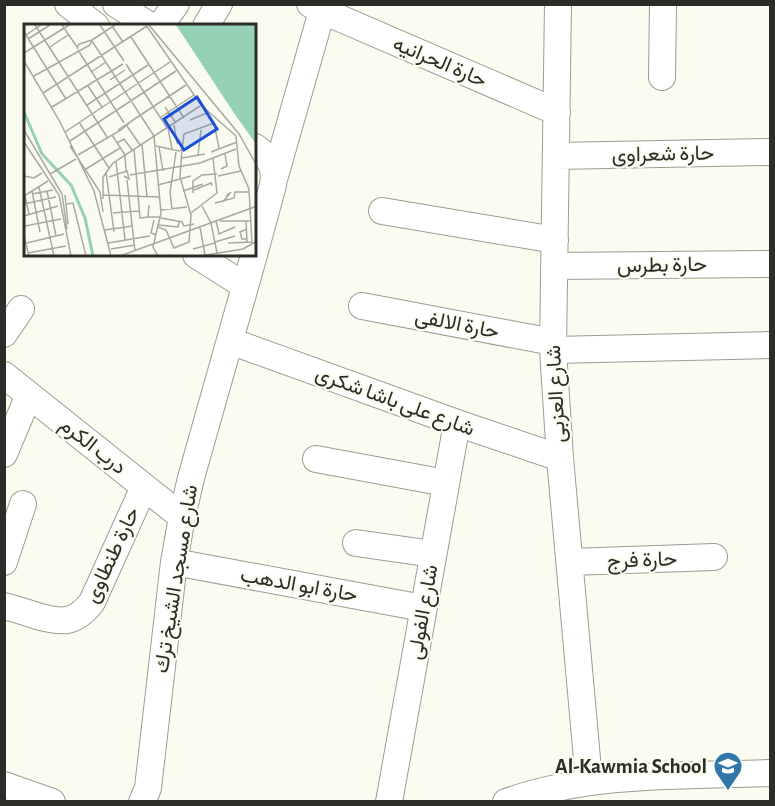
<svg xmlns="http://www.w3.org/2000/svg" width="775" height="806" font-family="'Alegreya Sans',Vazirmatn,sans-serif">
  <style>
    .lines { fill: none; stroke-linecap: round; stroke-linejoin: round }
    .minor-casing { stroke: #9c9d92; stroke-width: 28 }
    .minor { stroke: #fff; stroke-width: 26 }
    .labels { text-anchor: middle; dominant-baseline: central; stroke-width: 4.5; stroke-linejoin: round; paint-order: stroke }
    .street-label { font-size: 21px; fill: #2c2d28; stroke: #fbfcf0 }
    .poi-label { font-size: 21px; font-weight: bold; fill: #2c2d28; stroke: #fbfcf0; text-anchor: end }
    .inset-river { fill: none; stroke: #95d1b5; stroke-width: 3 }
    .inset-road { fill: none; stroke: #a8a9a0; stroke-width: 1.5 }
    .view { fill: #1d4ed8; fill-opacity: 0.15; stroke: #1d4ed8; stroke-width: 3 }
    .inset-edge { fill: none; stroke: #2c2d28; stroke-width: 3 }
  </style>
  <rect width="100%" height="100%" fill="#fbfcf0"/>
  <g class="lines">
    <g class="minor-casing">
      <path id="minor" d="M68 4 96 26
        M116 4 150 26
        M310 4 323 11 557 112
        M558 4 553 350 560 458 589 781
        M156 26 163 22 176 4
        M206 26 219 4
        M662 77 663 4
        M255 147C270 158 276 166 273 185L255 251
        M556 156 770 152
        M275 176 324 4
        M382 211 555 240
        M196 255 245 286
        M554 266 770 264
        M362 306 553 342
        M4 334 21 309
        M230 341 457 423 560 458
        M553 350 770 345
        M4 375 182 517
        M4 454 29 395
        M316 459 446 483
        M356 543 433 554
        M4 562 23 504
        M174 562 423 608
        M570 562 714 557
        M4 606C15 609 26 612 37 616 62 623 75 624 92 602L144 487
        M4 785 52 802
        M142 802 148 788 174 562 182 517 191 478 254 255
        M389 802 457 423
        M506 802C590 772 682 776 770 773"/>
    </g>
    <use href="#minor" class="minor"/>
  </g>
  <defs>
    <g id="school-pin" transform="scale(1.5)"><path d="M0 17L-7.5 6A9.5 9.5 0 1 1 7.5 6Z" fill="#3177ac" stroke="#fbfcf0"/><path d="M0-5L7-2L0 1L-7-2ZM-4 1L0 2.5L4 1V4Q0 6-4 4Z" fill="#fff"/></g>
  </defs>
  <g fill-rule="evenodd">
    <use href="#school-pin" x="728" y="766"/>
  </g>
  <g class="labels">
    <g class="street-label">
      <text transform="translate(440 62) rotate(23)">حارة الحرانيه</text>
      <text transform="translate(663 154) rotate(-1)">حارة شعراوى</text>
      <text transform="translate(662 265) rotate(-1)">حارة بطرس</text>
      <text transform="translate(457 324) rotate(11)">حارة الالفى</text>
      <text transform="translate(556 394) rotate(-93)">شارع العزبى</text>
      <text transform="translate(395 401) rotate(20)">شارع على باشا شكرى</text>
      <text transform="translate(93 446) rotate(38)">درب الكرم</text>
      <text transform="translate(112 555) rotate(-65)">حارة طنطاوى</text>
      <text transform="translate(642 560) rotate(-2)">حارة فرج</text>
      <text transform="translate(176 579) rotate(-81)">شارع مسجد الشيخ ترك</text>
      <text transform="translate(299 585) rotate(10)">حارة ابو الدهب</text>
      <text transform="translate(423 612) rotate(-80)">شارع الفولى</text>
    </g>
    <g class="poi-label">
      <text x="707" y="766">Al-Kawmia School</text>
    </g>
  </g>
  <g transform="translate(24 24)">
    <rect width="232" height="232" fill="#fbfcf0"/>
    <path d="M152 1H232V120L210 89Z" fill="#95d1b5"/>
    <path class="inset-river" d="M0 88 18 130 47 161 61 194 69 232"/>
    <path class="inset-road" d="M11 1 83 113M38 1 53 23M76 1 100 37M122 1 177 81 212 112 215 142 225 165 228 219M125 1 215 110 233 142M88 2 99 18M0 8 42 75M2 11 17 1M107 13 160 94M4 15 26 1M68 16 91 1M68 17 130 112 137 189 129 223 134 232M26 23 44 11M54 26 100 99M0 29 45 1M0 37 35 96 70 167 87 232M102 40 143 104M67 48 82 38M10 52 66 21 68 16 55 20 53 25M86 56 101 46M64 62 78 83M19 69 123 2M63 81 124 41M28 83 99 40M141 83 152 99M137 93 170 71M109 96 162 61M166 96 185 88M55 98 85 144M150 101 153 119 157 120M103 102 116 121M144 104 148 125M0 106 38 170 43 205M41 108 146 38M88 111 101 131 102 147M46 117 152 47M0 118 35 171 47 232M93 119 100 115 108 126M118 120 123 173M46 122 76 168 79 188M132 122 155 127 158 125 160 110 190 99 195 124M135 123 139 147M110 125 116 194 124 193M187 128 213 118M54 131 97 106 109 96 94 106M174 131 177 106M158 134 181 130M92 137 101 216M62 145 96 124M197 145 203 142 201 130M82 148 90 208M26 150 52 135M106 151 176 139 212 125M0 152 10 154 18 149M194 152 217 147M85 153 103 147 105 155 100 152M103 156 111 227M134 161 167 152M15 163 30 232M170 166 187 159 188 162M8 167 16 208M23 167 32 212M159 167 179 160M169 169V157L178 151 193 150M8 170 29 166M41 171 44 200M79 171 135 173M0 172 24 157M1 172 5 190M79 175V153L89 139 176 82M199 178 207 168 202 172M191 179 210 174 211 168H225M0 180 32 173M43 180 49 179 62 232M125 181 124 193H137M178 182 187 199 193 229M148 185 146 168 152 128M137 186 163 183M89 189 115 187M167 189 193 169 189 134M0 192 34 182M137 194 158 198 160 202 170 200M130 196 127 209 132 211M192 197 195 210 211 203M196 197H227M222 197 223 218M135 201 154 203 155 198M1 202 37 195M134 203 142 206 150 224 165 218 167 191 156 153 158 125M176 203 181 231M223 205 216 208 218 215H223M81 206 109 202M0 212 5 232M191 218 211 212M3 219 40 210M84 219 126 212M204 219 228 218M87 225 111 221M169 225 191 219M4 229 42 222M96 232 233 182M176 232 219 225 233 217"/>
    <path class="view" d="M173 73 193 105 160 126 140 95Z"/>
    <rect width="232" height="232" class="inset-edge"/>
  </g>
  <rect width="775" height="806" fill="none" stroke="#2c2d28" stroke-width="12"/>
</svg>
